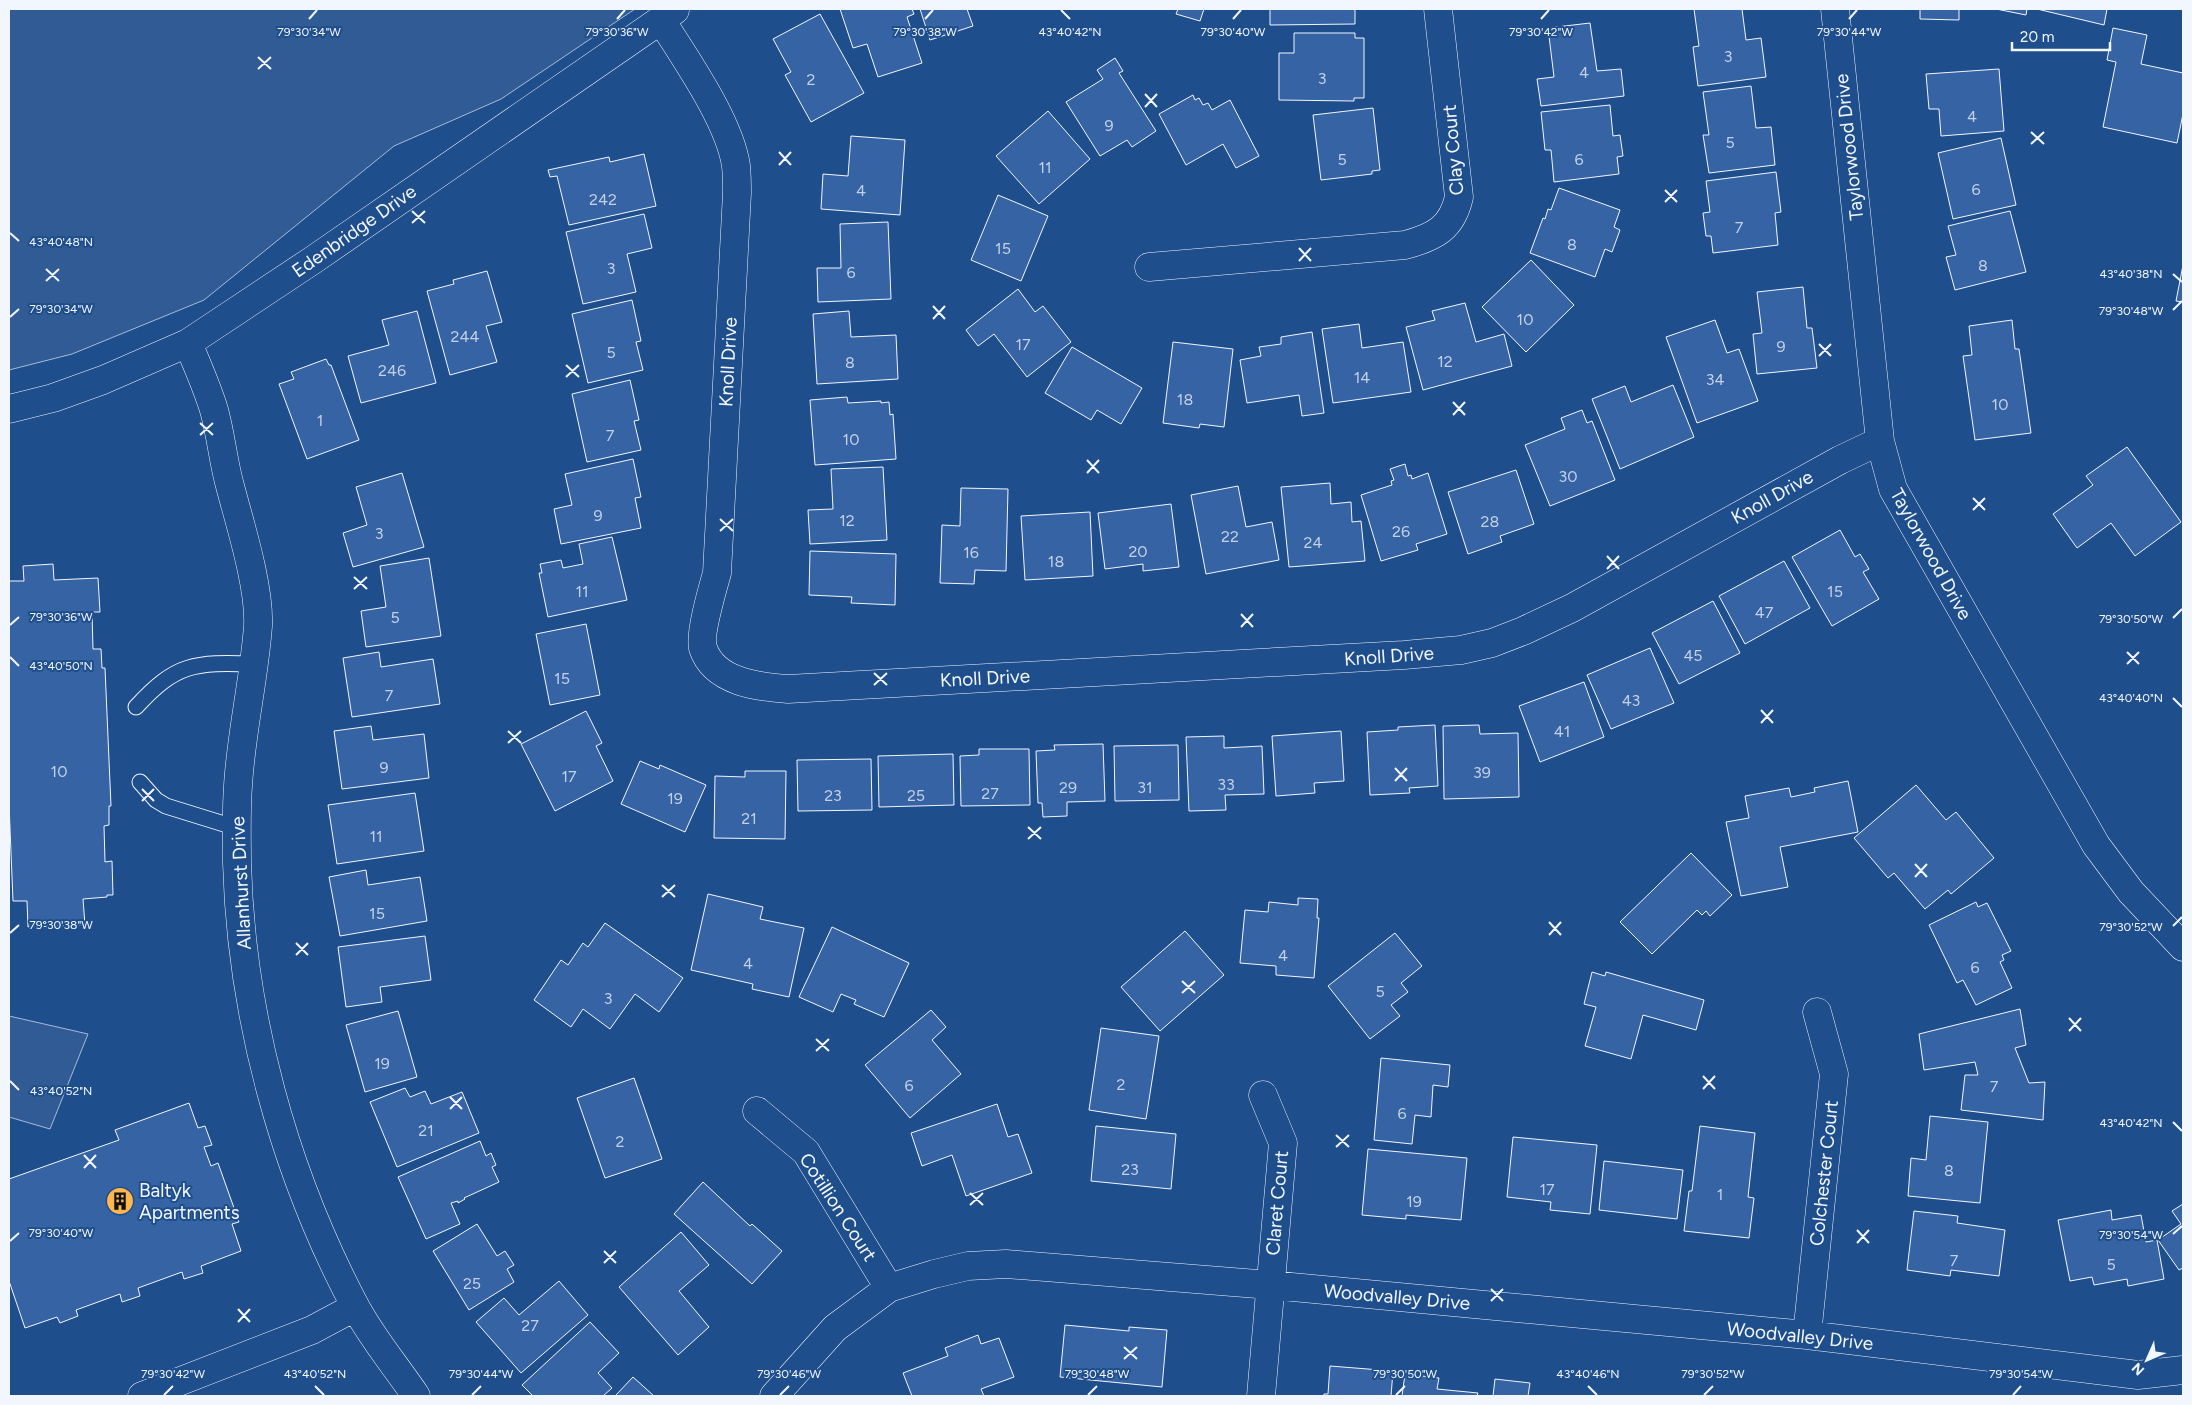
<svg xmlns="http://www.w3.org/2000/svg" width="2192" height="1405" font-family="Figtree,sans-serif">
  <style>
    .built { fill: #305b95; stroke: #a8bbd7 }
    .building { fill: #3563a3; stroke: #f2f6ff }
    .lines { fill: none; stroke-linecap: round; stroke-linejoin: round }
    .service-casing { stroke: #f2f6ff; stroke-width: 17 }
    .minor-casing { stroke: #f2f6ff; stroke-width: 29 }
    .service { stroke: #1f4e8c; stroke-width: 15 }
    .minor { stroke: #1f4e8c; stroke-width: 28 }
    .ticks { fill: none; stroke: #f2f6ff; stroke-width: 2 }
    .labels { text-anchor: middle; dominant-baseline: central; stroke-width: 4; stroke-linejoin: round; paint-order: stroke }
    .number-label { font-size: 16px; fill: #c3d1e8 }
    .street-label { font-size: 19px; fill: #f2f6ff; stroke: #1f4e8c }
    .poi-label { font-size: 19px; fill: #f2f6ff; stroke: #1f4e8c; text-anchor: start }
    .ticks-label { font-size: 12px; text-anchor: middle; fill: #f2f6ff; stroke: #1f4e8c; stroke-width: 4; stroke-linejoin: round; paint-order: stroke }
  </style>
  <rect width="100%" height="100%" fill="#1f4e8c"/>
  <path class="built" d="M9 9H635L501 99 394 146 204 300 72 354 9 370Z
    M9 1016 88 1034 50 1129 9 1117Z"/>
  <path class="building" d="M840 9H912L914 14 907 17 922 63 878 77 867 44 853 48Z
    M920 9H967L973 26 930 40Z
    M1178 9H1204L1200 21 1176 14Z
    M1270 9H1355V24L1270 25Z
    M1694 9H1742L1746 40 1761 38 1766 77 1698 86 1693 47 1699 46Z
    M1920 9H1959V20L1920 19Z
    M1996 9H2027L2026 15Z
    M2037 9H2107L2104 25Z
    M820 14 864 93 811 122 785 75 791 72 773 39Z
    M1590 23 1597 71 1621 69 1624 96 1541 106 1537 79 1554 77 1548 28Z
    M2113 28 2147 35 2141 64 2183 73V114L2177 143 2103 127 2116 62 2107 60Z
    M1294 33H1355V38H1364V98H1354V101L1279 100V53H1294Z
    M1115 58 1123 71 1119 73 1156 131 1132 147 1127 140 1100 156 1066 102 1103 79 1097 70Z
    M1999 69 2004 131 1941 136 1939 109H1929L1926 74Z
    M1751 86 1756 128 1771 127 1775 165 1709 173 1703 135H1709L1703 92Z
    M1193 95 1195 100 1199 98 1203 105 1208 103 1212 110 1230 100 1259 156 1236 168 1223 144 1186 165 1159 114Z
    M1610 105 1613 136 1620 135 1623 156 1617 157 1619 174 1554 182 1551 150H1545L1541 112Z
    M1373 108 1380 170 1372 171V174L1321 180 1313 115Z
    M1048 111 1090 159 1039 204 996 156Z
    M851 136 905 140 900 215 821 209 823 174 848 176Z
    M2001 138 2016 205 1953 219 1938 153Z
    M644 154 656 206 569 225 557 176 550 177 548 170 609 157 610 162Z
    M1776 172 1781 212 1775 213 1778 245 1713 253 1711 236H1706L1703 213 1710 212 1706 181Z
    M1559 188 1620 210 1614 227 1620 230 1612 252 1605 249 1595 277 1530 253 1543 218 1545 219 1548 209 1551 210Z
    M998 195 1048 216 1021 281 971 260Z
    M2010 211 2026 272 1955 290 1946 257 1956 255 1948 226Z
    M644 214 652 248 627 254 636 292 583 304 566 232Z
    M888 222 891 299 818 302 817 268H841L840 224Z
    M1531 260 1574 305 1526 352 1482 307Z
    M2183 265V302L2176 301Z
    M487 271 502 322 486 326 497 362 450 375 427 291 454 284 453 280Z
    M1803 287 1807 328H1812L1817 368 1757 374 1753 334 1762 333 1757 292Z
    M1018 289 1035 312 1043 306 1071 342 1027 377 994 334 978 346 966 330Z
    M632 300 641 341 636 342 643 370 588 383 572 314Z
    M1465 303 1476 342 1504 334 1512 366 1423 390 1406 327 1435 320 1432 311Z
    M417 311 436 383 361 403 348 356 389 345 382 320Z
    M849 311 851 337 896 335 898 379 817 384 813 314Z
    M1715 320 1727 353 1739 349 1758 401 1697 423 1666 337Z
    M2012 320 2015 349H2019L2031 433 1975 440 1963 356 1972 355 1969 326Z
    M1359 324 1362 348 1403 342 1411 392 1333 403 1322 329Z
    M1312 332 1324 413 1302 416 1299 395 1247 403 1240 360 1261 356 1259 347 1281 344V337Z
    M1173 342 1233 349 1224 427 1200 424 1199 428 1163 423Z
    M1072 347 1142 388 1121 424 1097 410 1091 420 1045 393Z
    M326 359 329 365H331L359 440 307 459 279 384 294 379 291 372Z
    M630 380 639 420 634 421 641 450 587 462 572 394Z
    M1673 385 1694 437 1620 469 1592 399 1625 386 1631 402Z
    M847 397 848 403 881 401V403L889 402 890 415 893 414 896 459 815 465 810 400Z
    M1582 410 1587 423 1592 421 1615 480 1550 506 1525 445 1565 429 1561 418Z
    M2127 447 2181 522 2135 556 2111 523 2077 548 2053 514 2093 485 2086 476Z
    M633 459 641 497 635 498 641 528 561 544 554 509 572 505 565 474Z
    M1405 464 1408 476 1411 475 1412 479 1428 473 1447 534 1416 544 1418 550 1381 561 1361 495 1392 485 1391 481 1394 480 1390 469Z
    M883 467 887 540 810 544 808 510 833 509 831 469Z
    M1516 470 1534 524 1500 536 1502 542 1468 554 1448 492Z
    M402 473 424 547 353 567 343 533 367 525 356 487Z
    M1330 483 1331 504 1351 502 1352 522 1361 521 1365 561 1289 567 1281 487Z
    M1238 486 1246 527 1272 522 1279 560 1206 574 1191 495Z
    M961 488 1008 489 1006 571 975 570 974 584 940 583 942 525 960 526Z
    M1171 504 1179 567 1143 571V564L1105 569 1098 513Z
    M1090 512 1093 576 1025 580 1021 516Z
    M1840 530 1855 557 1860 554 1869 569 1863 572 1879 599 1832 626 1792 557Z
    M612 537 627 600 548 617 539 573H542L540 564 561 560 563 568 583 564 579 544Z
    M810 551 896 554 895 605 851 603 852 597 809 595Z
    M429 558 441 636 366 647 361 611 386 607 380 566Z
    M1784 561 1810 608 1745 644 1719 596Z
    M53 564 54 580 98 578 100 612H92L93 649H101L102 668H105L111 806H109V825L104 826 105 862 112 861 113 895H107V897L83 899 85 925 28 927 27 901H13L9 804V581H24L23 566Z
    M1713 601 1740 653 1679 684 1652 633Z
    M586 624 600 695 550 705 536 634Z
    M1650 648 1674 703 1611 729 1587 675Z
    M379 652 381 667 433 659 440 704 352 717 343 658Z
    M1584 682 1604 737 1540 762 1519 706Z
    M586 711 602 743 596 746 613 781 555 811 521 744Z
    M1435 725 1438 786 1409 788 1410 793 1370 795 1367 732 1398 730V727Z
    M1479 725 1480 734 1518 733 1519 797 1444 799 1443 726Z
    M371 726 373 740 424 734 429 778 342 789 334 731Z
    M1341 731 1344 781 1314 783 1315 793 1276 796 1272 736Z
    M1224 736V748L1262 746 1264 794 1225 795 1226 810 1189 811 1186 737Z
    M1103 744 1105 801 1067 802V816L1043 817 1042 803H1038L1036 751 1055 750 1054 745Z
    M1178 745 1179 800 1115 801 1114 746Z
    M979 749H1029L1030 805 961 806 960 756 979 755Z
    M953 754 954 805 879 807 878 756Z
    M871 759 872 810 798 811 797 760Z
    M640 761 659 769 660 765 706 785 685 832 621 804Z
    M745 771H786L785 839 714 838 715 776 745 777Z
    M1848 781 1858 832 1780 847 1788 887 1741 896 1726 822 1749 818 1745 796 1789 788 1791 797 1815 792 1814 788Z
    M1916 785 1946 820 1956 812 1994 858 1951 894 1948 890 1925 909 1894 873 1888 878 1854 838Z
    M415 793 424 851 337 864 328 805Z
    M1691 853 1732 895 1710 916 1706 911 1702 915 1697 910 1652 954 1620 922Z
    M366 870 368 885 420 877 427 921 340 936 329 877Z
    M708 894 763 907 760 919 804 928 789 997 752 989 753 984 691 970Z
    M1298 898 1318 899 1317 918H1319L1314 978 1276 975V966L1240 963 1245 910 1268 912 1269 902 1298 905Z
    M1976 902 1978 907 1987 903 2011 951 2002 955 2004 960 2000 962 2012 988 1976 1005 1963 980 1957 983 1929 925Z
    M605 923 683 978 659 1012 635 994 610 1029 583 1009 571 1027 534 1000 561 960 568 965 583 943 588 947Z
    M832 927 909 963 884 1017 854 1004 856 1000 841 994 833 1012 799 997Z
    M1185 931 1224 975 1160 1031 1121 987Z
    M1395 933 1422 966 1401 983 1408 992 1391 1005 1400 1016 1370 1039 1328 986Z
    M425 936 431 980 380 987 382 1002 346 1007 338 947Z
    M1592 972 1605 976 1606 972 1704 1000 1696 1030 1643 1015 1631 1059 1585 1046 1596 1007 1584 1004Z
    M2020 1009 2026 1045 2015 1048 2029 1083 2045 1082 2043 1120 1961 1110 1965 1075H1978L1975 1062 1924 1070 1919 1034Z
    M931 1010 946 1027 932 1040 961 1074 910 1118 865 1065Z
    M398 1011 417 1077 365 1092 346 1025Z
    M1101 1028 1159 1036 1146 1119 1089 1110Z
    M1381 1058 1450 1065 1448 1087 1433 1085 1431 1117 1415 1115 1412 1144 1374 1140Z
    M634 1078 662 1159 605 1178 577 1098Z
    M405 1088 410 1097 425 1091 431 1104 462 1092 479 1133 397 1167 370 1102Z
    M189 1103 198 1128 205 1126 212 1145 204 1147 211 1166 218 1163 239 1222 232 1224 241 1251 201 1266 203 1273 184 1279 182 1272 138 1288 140 1296 122 1302 120 1294 76 1310 78 1316 60 1323 57 1317 25 1328 9 1281V1179L119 1140 115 1130Z
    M997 1104 1008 1137 1018 1134 1032 1173 966 1196 952 1155 922 1166 911 1133Z
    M1930 1116 1988 1122 1980 1203 1908 1196 1911 1158 1926 1160Z
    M1096 1126 1176 1134 1171 1189 1091 1181Z
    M1700 1126 1755 1133 1748 1197 1754 1198 1749 1238 1684 1231 1689 1191H1692Z
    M1513 1137 1597 1145 1590 1214 1550 1210 1551 1202 1507 1197Z
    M480 1141 486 1156 491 1153 496 1165 492 1167 499 1182 464 1198 465 1199 458 1203V1201L451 1203 460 1224 426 1239 398 1177Z
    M1368 1149 1467 1158 1461 1220 1406 1215V1219L1362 1215Z
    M1604 1161 1683 1170 1677 1219 1599 1210Z
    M703 1182 750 1226 752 1224 782 1251 752 1284 674 1214Z
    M2183 1204V1268L2179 1270 2158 1240 2181 1224 2172 1211Z
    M2111 1210 2112 1220 2141 1215 2146 1242 2157 1240 2164 1279 2128 1286 2127 1279 2094 1285 2092 1277 2070 1281 2058 1220Z
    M1914 1211 1958 1216 1957 1223 2005 1230 1999 1276 1951 1270 1950 1276 1907 1270Z
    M477 1224 497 1256 505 1251 514 1265 507 1269 514 1282 469 1310 433 1251Z
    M681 1232 709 1265 679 1291 709 1327 678 1355 619 1287Z
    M559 1281 588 1315 521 1373 476 1322 504 1298 519 1315Z
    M590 1322 619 1353 598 1373 612 1388 603 1396H533L522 1385Z
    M1065 1325 1129 1331V1327L1167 1330 1162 1387 1060 1377Z
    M978 1335 981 1344 999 1338 1014 1377 981 1389 984 1396H912L903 1373 948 1356 945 1348Z
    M1330 1366 1393 1371 1391 1396H1324V1394H1328Z
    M1405 1374 1439 1378 1437 1389 1478 1393 1477 1396H1402Z
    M633 1377 654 1396H615Z
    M1495 1379 1530 1383 1528 1396H1533H1493Z"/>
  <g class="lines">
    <g class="service-casing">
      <path id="service" d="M136 707C176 663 195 662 253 664
        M140 782 156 800 166 806 237 828"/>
    </g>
    <g class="minor-casing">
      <path id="minor" d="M1835 9 1880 441 1893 489 2096 845 2131 892 2183 947
        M661 20C685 58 730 122 736 166 737 175 737 184 737 193L717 573C713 587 699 635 703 648 714 682 758 687 788 689L1404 655 1461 650 1492 643 1523 631 1572 608 1840 460 1880 441
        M1149 267 1405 245C1435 237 1452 228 1459 197L1438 9
        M188 343C197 365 207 387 214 410 221 435 223 461 230 486 240 524 260 587 258 626 254 680 241 733 238 786 236 812 237 838 237 863 241 1015 284 1171 354 1304 371 1337 396 1366 416 1396
        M9 409 53 398 103 380 188 343 313 260 675 10
        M757 1111 806 1152 889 1288
        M1807 1335 1834 1074 1817 1012
        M142 1396 312 1330 355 1307
        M774 1396 835 1328 889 1288 934 1274 968 1266 1006 1264 1270 1285 1807 1335 2138 1375 2183 1370
        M1261 1396 1283 1143 1263 1095"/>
    </g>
    <use href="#service" class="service"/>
    <use href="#minor" class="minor"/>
  </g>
  <path class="ticks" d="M1061 10 1070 19M309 19 317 10M617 19 625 10M925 19 933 10M1233 19 1241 10M1541 19 1549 10M1849 19 1857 10M258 57 271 69M258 69 271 57M1145 94 1157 107M1145 107 1157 94M2031 132 2044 144M2031 144 2044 132M779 152 791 165M779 165 791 152M1665 190 1677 202M1665 202 1677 190M412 211 425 223M412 223 425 211M10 233 19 241M1299 248 1311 261M1299 261 1311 248M46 269 59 281M2173 274 2182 282M46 281 59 269M933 306 945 319M2173 310 2182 301M10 317 19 309M933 319 945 306M1819 344 1831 356M1819 356 1831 344M566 365 579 377M566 377 579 365M1453 402 1465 415M1453 415 1465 402M200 423 213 435M200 435 213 423M1087 460 1099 473M1087 473 1099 460M1973 498 1985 510M1973 510 1985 498M720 519 733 531M720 531 733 519M1607 556 1619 569M1607 569 1619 556M354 577 367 589M354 589 367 577M1241 614 1253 627M2173 618 2182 609M10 625 19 617M1241 627 1253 614M2127 652 2139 664M10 657 19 666M2127 664 2139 652M874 673 887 685M874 685 887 673M2173 698 2182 707M1761 710 1773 723M1761 723 1773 710M508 731 521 743M508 743 521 731M1395 768 1407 781M1395 781 1407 768M142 789 154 801M142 801 154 789M1028 827 1041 839M1028 839 1041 827M1915 864 1927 877M1915 877 1927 864M662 885 675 897M662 897 675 885M1549 922 1561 935M2173 926 2182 917M10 933 19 925M1549 935 1561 922M296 943 308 955M296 955 308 943M1182 981 1195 993M1182 993 1195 981M2069 1018 2081 1031M2069 1031 2081 1018M816 1039 829 1051M816 1051 829 1039M1703 1076 1715 1089M10 1081 19 1090M1703 1089 1715 1076M450 1097 462 1109M450 1109 462 1097M2173 1122 2182 1131M1336 1135 1349 1147M1336 1147 1349 1135M84 1155 96 1168M84 1168 96 1155M970 1193 983 1205M970 1205 983 1193M1857 1230 1869 1243M2173 1234 2182 1226M10 1241 19 1233M1857 1243 1869 1230M604 1251 616 1263M604 1263 616 1251M1491 1289 1503 1301M1491 1301 1503 1289M238 1309 250 1322M238 1322 250 1309M1124 1347 1137 1359M1124 1359 1137 1347M315 1386 324 1395M1588 1386 1597 1395M164 1395 173 1386M472 1395 481 1386M780 1395 789 1386M1088 1395 1097 1386M1396 1395 1405 1386M1704 1395 1713 1386M2013 1395 2021 1386"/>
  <defs>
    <g id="building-disc" transform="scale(1.4375)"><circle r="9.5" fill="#ffb74d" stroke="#1f4e8c"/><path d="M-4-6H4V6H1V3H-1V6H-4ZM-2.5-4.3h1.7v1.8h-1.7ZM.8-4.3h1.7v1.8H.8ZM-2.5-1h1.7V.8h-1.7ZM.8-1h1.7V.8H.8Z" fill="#111"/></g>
  </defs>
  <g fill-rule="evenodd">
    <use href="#building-disc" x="120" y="1201"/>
  </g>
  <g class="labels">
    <g class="number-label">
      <text x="1728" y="56">3</text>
      <text x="1584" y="72">4</text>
      <text x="1322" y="78">3</text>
      <text x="811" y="79">2</text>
      <text x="1972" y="116">4</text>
      <text x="1109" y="125">9</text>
      <text x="1730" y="142">5</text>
      <text x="1342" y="159">5</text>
      <text x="1579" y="159">6</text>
      <text x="1045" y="167">11</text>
      <text x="1976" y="189">6</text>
      <text x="861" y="190">4</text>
      <text x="603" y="199">242</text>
      <text x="1739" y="227">7</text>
      <text x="1572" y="244">8</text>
      <text x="1003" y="248">15</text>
      <text x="1983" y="265">8</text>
      <text x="611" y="268">3</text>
      <text x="851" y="272">6</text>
      <text x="1525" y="319">10</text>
      <text x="465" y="336">244</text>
      <text x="1023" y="344">17</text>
      <text x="1781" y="346">9</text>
      <text x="611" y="352">5</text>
      <text x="1445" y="361">12</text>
      <text x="850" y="362">8</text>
      <text x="392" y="370">246</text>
      <text x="1362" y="377">14</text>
      <text x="1715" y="379">34</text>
      <text x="1185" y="399">18</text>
      <text x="2000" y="404">10</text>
      <text x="320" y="420">1</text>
      <text x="610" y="435">7</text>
      <text x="851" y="439">10</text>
      <text x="1568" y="476">30</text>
      <text x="598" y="515">9</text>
      <text x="847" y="520">12</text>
      <text x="1490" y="521">28</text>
      <text x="1401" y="531">26</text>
      <text x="379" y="533">3</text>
      <text x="1230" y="536">22</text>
      <text x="1313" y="542">24</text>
      <text x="1138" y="551">20</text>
      <text x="971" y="552">16</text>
      <text x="1056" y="561">18</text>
      <text x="582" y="591">11</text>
      <text x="1835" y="591">15</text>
      <text x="1764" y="612">47</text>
      <text x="395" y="617">5</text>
      <text x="1693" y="655">45</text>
      <text x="562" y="678">15</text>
      <text x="389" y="695">7</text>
      <text x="1631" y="700">43</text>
      <text x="1562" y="731">41</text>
      <text x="384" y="767">9</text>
      <text x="59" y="771">10</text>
      <text x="1482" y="772">39</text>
      <text x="569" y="776">17</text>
      <text x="1226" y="784">33</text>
      <text x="1068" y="787">29</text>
      <text x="1145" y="787">31</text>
      <text x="990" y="793">27</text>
      <text x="833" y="795">23</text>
      <text x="916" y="795">25</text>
      <text x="675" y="798">19</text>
      <text x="749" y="818">21</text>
      <text x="376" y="836">11</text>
      <text x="377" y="913">15</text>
      <text x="1283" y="955">4</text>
      <text x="748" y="963">4</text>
      <text x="1975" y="967">6</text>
      <text x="1380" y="991">5</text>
      <text x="608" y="998">3</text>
      <text x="382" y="1063">19</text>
      <text x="1121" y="1084">2</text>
      <text x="909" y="1085">6</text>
      <text x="1994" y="1086">7</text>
      <text x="1402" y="1113">6</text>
      <text x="426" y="1130">21</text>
      <text x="620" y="1141">2</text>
      <text x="1130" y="1169">23</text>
      <text x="1949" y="1170">8</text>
      <text x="1547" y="1189">17</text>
      <text x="1720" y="1194">1</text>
      <text x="1414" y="1201">19</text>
      <text x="1954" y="1260">7</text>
      <text x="2111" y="1264">5</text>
      <text x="472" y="1283">25</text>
      <text x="530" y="1325">27</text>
    </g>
    <g class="street-label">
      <text transform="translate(1849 147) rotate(-96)">Taylorwood Drive</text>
      <text transform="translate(1453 150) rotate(-95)">Clay Court</text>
      <text transform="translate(354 231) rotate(-35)">Edenbridge Drive</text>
      <text transform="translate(728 362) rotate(-87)">Knoll Drive</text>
      <text transform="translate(1772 497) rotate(-29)">Knoll Drive</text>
      <text transform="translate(1931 554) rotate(61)">Taylorwood Drive</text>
      <text transform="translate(1389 656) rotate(-4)">Knoll Drive</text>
      <text transform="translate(985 678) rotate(-3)">Knoll Drive</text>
      <text transform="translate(241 883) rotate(-93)">Allanhurst Drive</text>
      <text transform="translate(1824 1173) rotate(-84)">Colchester Court</text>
      <text transform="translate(1277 1203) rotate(-85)">Claret Court</text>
      <text transform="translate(838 1207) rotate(57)">Cotillion Court</text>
      <text transform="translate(1397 1297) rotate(5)">Woodvalley Drive</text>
      <text transform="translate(1800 1336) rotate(6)">Woodvalley Drive</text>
    </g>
    <g class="poi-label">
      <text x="139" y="1190">Baltyk<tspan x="139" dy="22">Apartments</tspan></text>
    </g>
  </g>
  <g class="ticks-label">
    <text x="309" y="36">79°30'34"W</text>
    <text x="617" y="36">79°30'36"W</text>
    <text x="925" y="36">79°30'38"W</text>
    <text x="1070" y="36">43°40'42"N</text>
    <text x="1233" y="36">79°30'40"W</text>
    <text x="1849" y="36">79°30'44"W</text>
    <text x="1541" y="36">79°30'42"W</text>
    <text x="61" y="246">43°40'48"N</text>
    <text x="2131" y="278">43°40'38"N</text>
    <text x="61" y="313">79°30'34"W</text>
    <text x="2131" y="315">79°30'48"W</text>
    <text x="61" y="621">79°30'36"W</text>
    <text x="2131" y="623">79°30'50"W</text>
    <text x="61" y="670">43°40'50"N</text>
    <text x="2131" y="702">43°40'40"N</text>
    <text x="61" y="929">79°30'38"W</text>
    <text x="2131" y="931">79°30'52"W</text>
    <text x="61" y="1095">43°40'52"N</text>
    <text x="2131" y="1127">43°40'42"N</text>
    <text x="61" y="1237">79°30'40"W</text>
    <text x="2131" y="1239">79°30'54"W</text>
    <text x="173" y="1378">79°30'42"W</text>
    <text x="315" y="1378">43°40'52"N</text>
    <text x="481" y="1378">79°30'44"W</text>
    <text x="789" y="1378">79°30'46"W</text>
    <text x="1097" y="1378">79°30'48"W</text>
    <text x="1405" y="1378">79°30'50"W</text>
    <text x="1588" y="1378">43°40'46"N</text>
    <text x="1713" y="1378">79°30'52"W</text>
    <text x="2021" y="1378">79°30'54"W</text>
  </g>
  <rect width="2192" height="1405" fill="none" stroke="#f2f6ff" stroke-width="20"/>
  <g transform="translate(2147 1360) rotate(225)" stroke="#1f4e8c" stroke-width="4" paint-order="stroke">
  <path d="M0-4L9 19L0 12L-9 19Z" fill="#f2f6ff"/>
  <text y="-8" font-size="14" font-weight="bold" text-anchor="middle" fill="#f2f6ff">N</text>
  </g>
  <path d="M2012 42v8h98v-8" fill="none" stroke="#f2f6ff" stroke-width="2.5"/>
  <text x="2020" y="42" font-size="15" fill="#f2f6ff" stroke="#1f4e8c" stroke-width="4" paint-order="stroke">20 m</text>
</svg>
